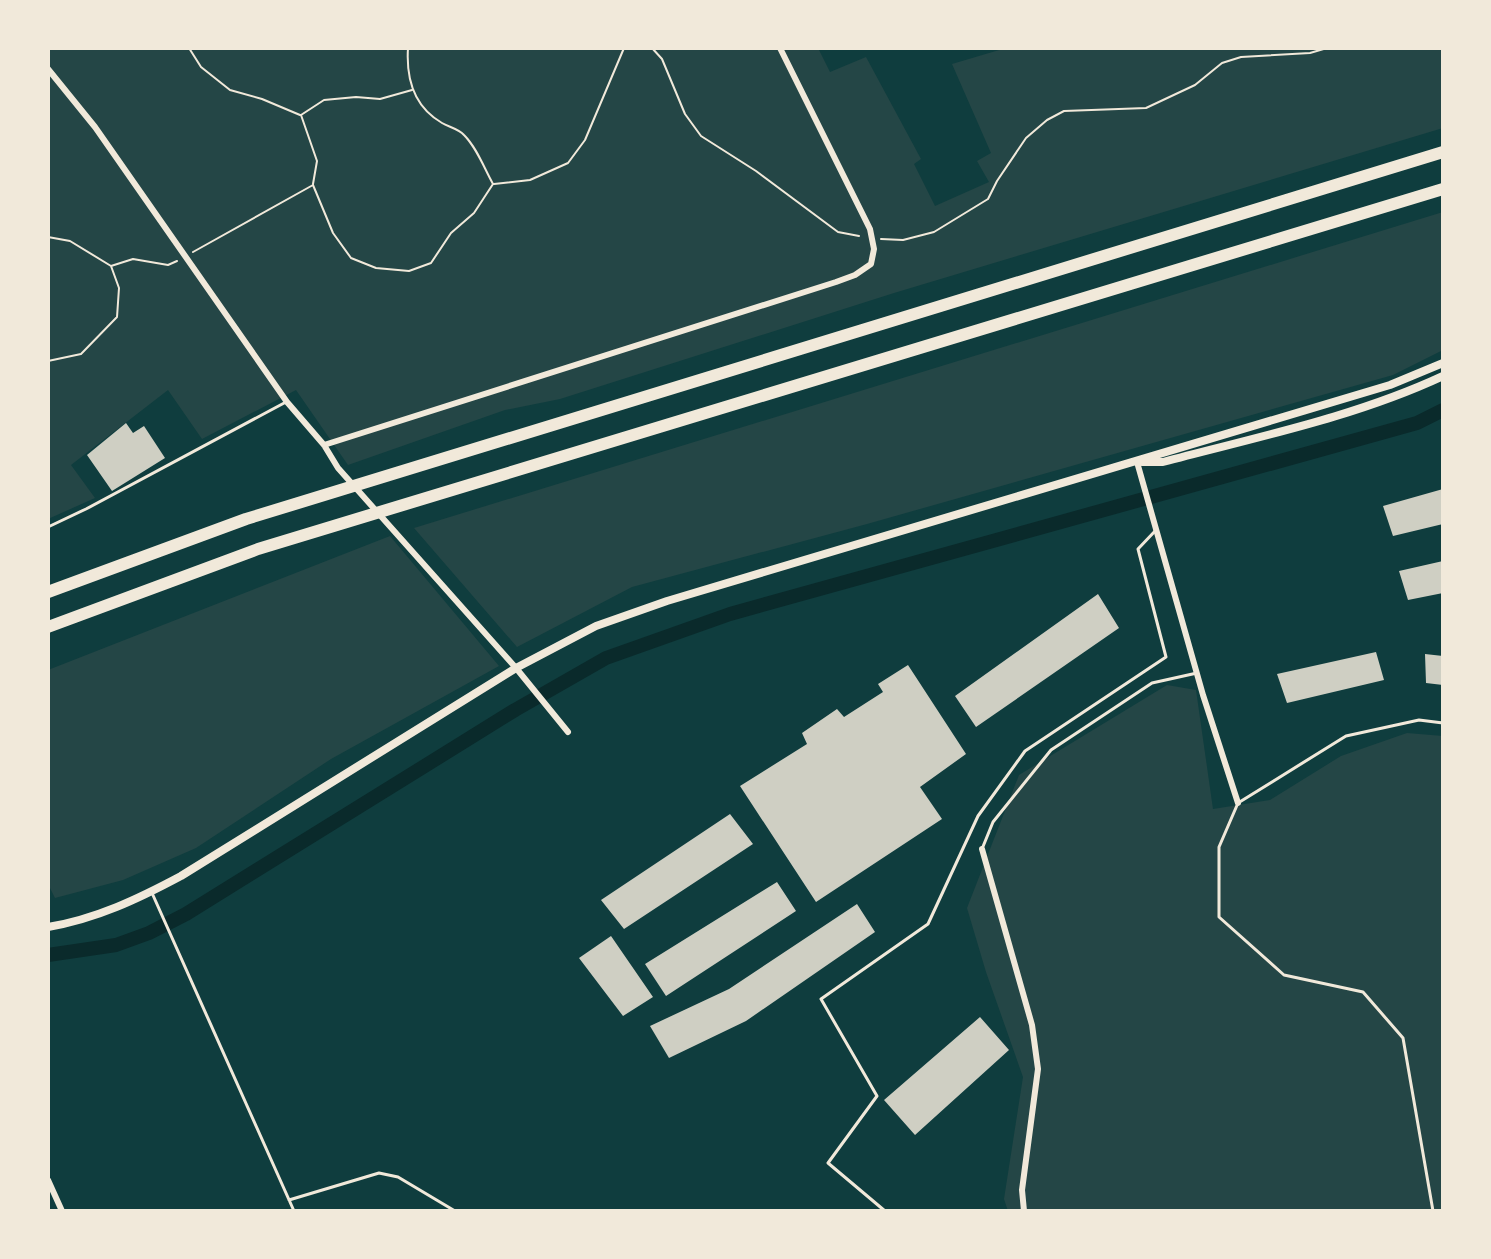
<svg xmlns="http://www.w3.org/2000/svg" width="1491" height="1259" font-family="'Exo 2',sans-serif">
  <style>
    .green { fill: #244646 }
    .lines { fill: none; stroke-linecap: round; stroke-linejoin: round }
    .canal { stroke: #0a2a2b; stroke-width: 14 }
    .building { fill: #cfcfc3 }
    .path { stroke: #f1e9da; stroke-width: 2 }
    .service { stroke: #f1e9da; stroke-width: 3 }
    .minor { stroke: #f1e9da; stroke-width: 6 }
    .tertiary { stroke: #f1e9da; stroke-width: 8 }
    .motorway { stroke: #f1e9da; stroke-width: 12 }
  </style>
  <rect width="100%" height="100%" fill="#0f3d3e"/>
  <path class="green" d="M48 48H818L830 72 866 57 921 159 914 164 935 206 989 182 977 161 991 153 952 64 1006 48H1443V128L894 293 560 399 505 410 348 465 296 390 202 439 168 390 71 465 95 498 48 519Z
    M1443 212V350L1393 375 867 524 632 587 517 647 414 528Z
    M390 536 499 666 331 759 196 848 123 880 55 898 48 884V670Z
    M1167 685 1196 690 1213 809 1270 800 1341 756 1407 733 1443 736V1211H1008L1004 1199 1023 1077 986 972 967 908 1019 775Z"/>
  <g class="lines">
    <path class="canal" d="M48 955 116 945 149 933 186 914 515 710 606 658 730 614 1417 423 1443 410"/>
  </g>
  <path class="building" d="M126 423 133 433 144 426 165 458 112 491 87 455Z
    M1443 489V524L1393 536 1383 506Z
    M1443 561V593L1408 600 1399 571Z
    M1098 594 1119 628 976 727 955 696Z
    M1376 652 1384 680 1287 703 1277 674Z
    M1425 654 1443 656V685L1426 683Z
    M908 665 966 754 920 787 942 819 816 902 740 786 807 744 802 733 837 709 844 717 883 692 878 684Z
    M730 814 753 844 624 929 601 900Z
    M777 882 796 911 666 996 645 964Z
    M857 904 875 932 746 1021 669 1058 650 1026 729 989Z
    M611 936 653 997 623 1016 579 958Z
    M980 1017 1009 1050 915 1135 884 1100Z"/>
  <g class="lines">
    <path class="path" d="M189 48 201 67 230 90 262 99 300 115
      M652 48 662 59 685 114 701 136 756 171 838 232 859 236
      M313 184 317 161 301 115 324 100 356 97 380 99 412 90
      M494 184 530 180 568 163 585 140 624 48
      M48 237 70 241 111 266 133 259 168 265 177 261
      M881 239 903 240 934 232 988 199 997 181 1026 138 1047 120 1064 111 1146 108 1195 85 1222 63 1241 57 1310 53 1327 48
      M193 252 313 185 333 233 351 258 376 268 409 271 431 263 451 233 474 213 493 184C484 168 477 148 464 135 459 129 449 127 442 123 414 107 406 79 408 48
      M48 361 81 354 117 317 119 288 111 266"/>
    <path class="service" d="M48 527 86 509 286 402
      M982 849 993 822 1051 750 1152 683 1197 673
      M152 893 294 1211
      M289 1200 379 1173 398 1177 455 1211
      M885 1211 828 1163 877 1096 821 999 928 924 978 816 1025 751 1166 657 1138 549 1156 530
      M1433 1211 1403 1038 1363 992 1284 975 1219 917V847L1238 803 1346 736 1419 720 1443 723"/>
    <path class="minor" d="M48 69 95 127 287 402 324 445 338 468 516 668 568 732
      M324 445 836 282 855 275 871 264 874 249 870 229 780 48
      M1137 462 1203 695 1238 803
      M982 849 1032 1025 1038 1069 1022 1190 1024 1211
      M48 1180 62 1211"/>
    <path class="tertiary" d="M1142 462H1163C1257 437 1355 417 1443 376
      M48 927C96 919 138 899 181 876L516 668 596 626 667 601 1390 385 1443 363"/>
    <path class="motorway" d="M48 592 246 519 1443 152
      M48 627 258 549 1443 189"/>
  </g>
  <rect width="1491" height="1259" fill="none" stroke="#f1e9da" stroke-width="100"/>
</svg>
